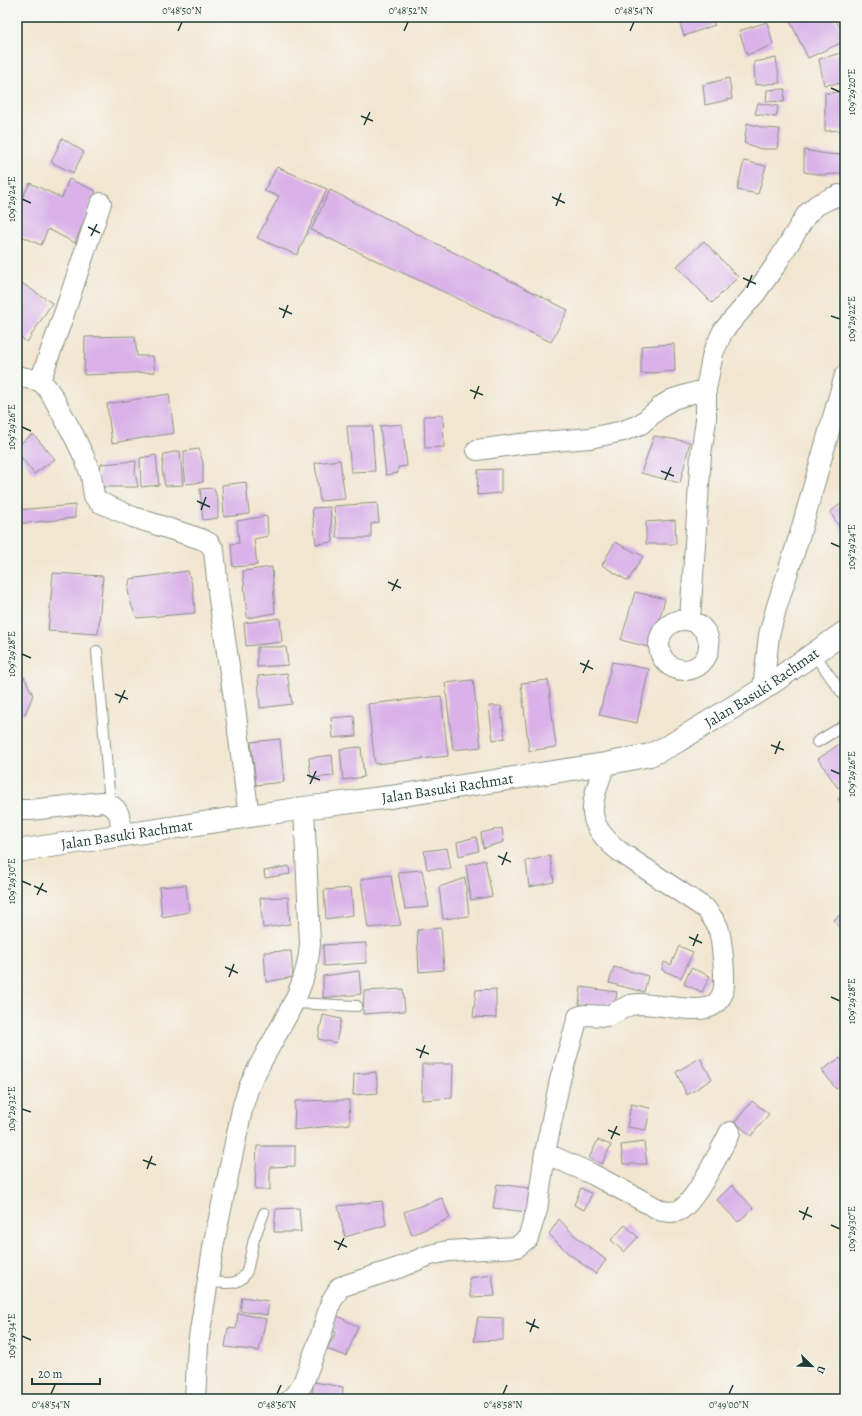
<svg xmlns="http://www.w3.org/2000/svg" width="862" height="1416" font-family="Alegreya,serif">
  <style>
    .building { fill: #dab2e9 }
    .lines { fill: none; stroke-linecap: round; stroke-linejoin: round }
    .service-casing { stroke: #889282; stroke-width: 12 }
    .minor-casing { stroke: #889282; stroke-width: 22 }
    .trunk-casing { stroke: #889282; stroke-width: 24 }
    .service { stroke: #fff; stroke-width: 10 }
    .minor { stroke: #fff; stroke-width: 20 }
    .trunk { stroke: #fff; stroke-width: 22 }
    .ticks { fill: none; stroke: #1f3d34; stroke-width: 1.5 }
    .labels { text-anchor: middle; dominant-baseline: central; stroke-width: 3.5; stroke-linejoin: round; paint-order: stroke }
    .street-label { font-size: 15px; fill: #1f3d34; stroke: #f6f6f2 }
    .neatline { fill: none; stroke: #1f3d34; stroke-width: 1.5 }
    .ticks-label { font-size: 10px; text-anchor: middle; fill: #1f3d34 }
  </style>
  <rect width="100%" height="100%" fill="#f6f6f2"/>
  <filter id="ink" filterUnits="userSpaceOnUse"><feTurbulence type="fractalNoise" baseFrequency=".025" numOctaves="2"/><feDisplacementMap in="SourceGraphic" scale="8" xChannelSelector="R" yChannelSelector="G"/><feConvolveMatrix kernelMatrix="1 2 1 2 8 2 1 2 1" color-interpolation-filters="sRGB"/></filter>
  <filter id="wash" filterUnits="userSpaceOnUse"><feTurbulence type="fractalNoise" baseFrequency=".012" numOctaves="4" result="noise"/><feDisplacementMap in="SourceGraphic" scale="16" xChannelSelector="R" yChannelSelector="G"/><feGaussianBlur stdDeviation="0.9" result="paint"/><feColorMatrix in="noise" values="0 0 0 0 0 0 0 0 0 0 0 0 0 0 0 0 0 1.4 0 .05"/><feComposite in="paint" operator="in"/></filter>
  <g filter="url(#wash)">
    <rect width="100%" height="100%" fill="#f2e6d0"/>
    <g id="blocks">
      <path class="building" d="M678 17H710L715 25 684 36Z
        M788 17H834L845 37V41L808 58Z
        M767 22 773 45 747 55 739 31Z
        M845 52V83L824 85 819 59Z
        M776 58 780 83 755 85 754 62Z
        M729 78 732 99 705 105 703 85Z
        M785 89 784 102 766 101 767 90Z
        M841 92 845 93V130L825 131V93Z
        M758 103 778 106 776 117 755 114Z
        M747 123 764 128 780 129 777 149H761L744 143Z
        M62 138 84 152 73 173 51 162Z
        M804 150 827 154 845 155V173L824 175 804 172Z
        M744 161 766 166 758 194 737 190Z
        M277 167 327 189 297 255 257 238 279 196 264 191Z
        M69 179 96 191 75 243 48 229 41 245 17 234V208L30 183 62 198Z
        M330 190 568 310 551 342 311 230Z
        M704 241 738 277 712 303 677 266Z
        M17 280 52 303 27 342 17 335Z
        M135 336 137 356H153L155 372 84 375 85 337Z
        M674 344 675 371 641 374V346Z
        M169 394 174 433 112 443 107 404Z
        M443 415 444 447 425 448 424 416Z
        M402 424 407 466 398 467V473L386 475 380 426Z
        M347 426H372L375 471 351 472Z
        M33 434 55 459 34 474 17 452V446Z
        M654 436 690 442 680 483 641 473Z
        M199 449 203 463V482L186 484 184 466V451Z
        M180 451 183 485 165 486 162 469 164 454Z
        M156 455 159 485 141 487 140 458Z
        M340 460 345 499 320 501 315 463Z
        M136 461 135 473 138 487H101L99 475 101 464Z
        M501 469V493L477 495 478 470Z
        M246 482 249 514 224 517 222 485Z
        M214 488 218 502V518L203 520 200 489Z
        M845 501V536L830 512Z
        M377 503 379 522 371 524V538H337L334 506Z
        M75 505V518L17 524V510Z
        M330 507 333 542 316 544 312 508Z
        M267 516 268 536 254 539 257 565 233 567 231 544 239 543 237 521Z
        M675 520 676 544H646V522Z
        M615 542 643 556 628 581 602 565Z
        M272 567 275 613 247 618 243 571Z
        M188 571 193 588 195 613 137 618 132 607 128 591 130 579Z
        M53 573 103 576 98 634 48 631Z
        M635 592 665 599 652 648 621 640Z
        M280 618 282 642 246 646 244 623Z
        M257 647H286L288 665 257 667Z
        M612 662 649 669 637 723 599 715Z
        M287 673 292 704 260 708 258 676Z
        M17 677H24L33 695 25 714 17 715Z
        M473 680 481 747 453 750 445 683Z
        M548 680 556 747 529 751 521 683Z
        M441 696 448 756 375 764 368 704Z
        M489 706H501L505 738 493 740Z
        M354 716 356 736 333 738 331 718Z
        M280 739 284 782 256 785 251 742Z
        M842 742 845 747V783L838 788 818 759Z
        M361 747 364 777 343 780 340 749Z
        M332 755 334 776 311 778 309 758Z
        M845 793V809L838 799Z
        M502 828 504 842 483 848 481 833Z
        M476 837 479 851 459 856 457 842Z
        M447 848 451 869H427L424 851Z
        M550 856 554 882 529 887 526 861Z
        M485 860 492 896 471 900 466 865Z
        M289 866 290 874 265 878 264 871Z
        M422 870 429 907 405 909 398 872Z
        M391 875 395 902 401 925 368 928 361 879Z
        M465 878 469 916 443 919 439 887Z
        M186 885 189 912 162 917 159 887Z
        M351 888 353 915 326 919 324 890Z
        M288 897 290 924 263 928 260 898Z
        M845 911V935L834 920Z
        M441 928 444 970 419 972 417 930Z
        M366 943V963L324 966 323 945Z
        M679 946 693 952 681 978 662 970 664 962 671 965Z
        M291 951 293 977 266 982 264 952Z
        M614 967 648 976 644 992 609 983Z
        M691 968 710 976 702 992 684 984Z
        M359 971 361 994 323 998V976Z
        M581 987 617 992 614 1009 579 1004Z
        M403 989 405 1011 363 1014 364 991Z
        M496 989V1018L473 1017 476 990Z
        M323 1015 341 1019 336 1043 318 1039Z
        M700 1058 712 1079 687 1095 676 1072Z
        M840 1058 845 1065V1082L836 1089 822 1070Z
        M422 1064H453L452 1098 422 1100Z
        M376 1072 378 1093 353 1095 354 1074Z
        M349 1100 350 1124 294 1130 295 1101Z
        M752 1101 769 1114 751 1136 735 1122Z
        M631 1104 650 1108 646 1130 627 1127Z
        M598 1140 611 1145 602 1164 589 1158Z
        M644 1142 647 1164H623L621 1145Z
        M257 1146H295V1166L270 1167V1190H255Z
        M497 1184 529 1188 527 1212 493 1208Z
        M732 1185 753 1208 738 1222 717 1200Z
        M581 1188 592 1194 584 1210 574 1205Z
        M442 1198 450 1218 412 1235 404 1212Z
        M382 1201 386 1225 345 1237 338 1206Z
        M299 1208 301 1232H274L276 1209Z
        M559 1219 574 1235 606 1260 596 1274 568 1253 549 1234Z
        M625 1225 638 1237 624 1252 611 1240Z
        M492 1275 495 1296 471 1297 469 1278Z
        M242 1297 269 1301 267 1315 240 1311Z
        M238 1313 266 1319 259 1351 225 1347 228 1328 236 1329Z
        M336 1315 358 1327 346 1356 327 1349 336 1332 329 1329Z
        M478 1317 503 1318V1340L474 1341Z
        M314 1382 343 1387 342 1399H311Z"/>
    </g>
  </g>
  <g filter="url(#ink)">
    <use href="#blocks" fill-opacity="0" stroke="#889282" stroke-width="1"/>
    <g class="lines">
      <g class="service-casing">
        <path id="service" d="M97 651 110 804
          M814 654 845 697
          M817 742 845 725
          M294 1003 357 1006
          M208 1282C223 1282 240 1288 247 1271L254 1239 264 1213"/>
      </g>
      <g class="minor-casing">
        <path id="minor" d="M17 376 40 381 47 388 53 397 74 436 85 459 91 475 94 496 99 502 133 517 201 539 209 543 214 550 219 599 234 699 249 817
          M40 381 65 311 101 203
          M477 450 520 444 590 438 623 431 641 424 663 405 673 399 706 389
          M659 645a25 25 0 1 1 50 0a25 25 0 1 1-50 0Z
          M690 620 701 454 706 420V389L713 353 723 331 755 294 775 266 807 214 817 205 829 199 839 195 845 196
          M763 689 769 635 776 609 800 534 845 375
          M17 810H30L102 802C122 807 120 818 122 836
          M545 1153 592 1174 662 1211C668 1212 674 1213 680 1210 696 1201 721 1149 730 1132
          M195 1399 198 1344 214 1242 243 1105C246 1098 247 1091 250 1085 270 1038 307 997 310 944L304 808
          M291 1399 298 1391 303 1383 321 1335 331 1302 340 1287 398 1268 430 1255 448 1251 517 1247 528 1238 537 1210 545 1153 560 1080 578 1017 584 1015 608 1016 630 1005 639 1004C658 1004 690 1012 706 1008 714 1007 721 999 723 992 726 980 722 939 718 927 715 921 710 915 706 909L619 851C582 821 591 805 605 764"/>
      </g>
      <g class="trunk-casing">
        <g id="trunk">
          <path id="s1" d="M17 851 304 808 390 797 605 764 650 755 671 745 763 689 845 632"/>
        </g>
      </g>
      <use href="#service" class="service"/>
      <use href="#minor" class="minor"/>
      <use href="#trunk" class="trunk"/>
    </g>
  </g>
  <path class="ticks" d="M178 31 182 22M404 31 408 22M630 31 634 22M831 88 840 92M361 116 373 121M364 125 370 112M552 197 565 203M22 199 31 203M556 206 561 193M88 227 100 233M91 236 97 224M743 278 756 284M747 288 752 275M279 308 292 314M831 316 840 319M283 318 288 305M470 390 483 395M474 399 479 386M22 427 31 431M661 471 674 476M665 480 671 467M197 501 210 507M201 510 206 497M831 543 840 547M388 582 401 588M392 591 398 579M22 654 31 658M580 663 593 669M583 673 589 660M115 694 128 699M119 703 125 690M771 745 784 750M775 754 780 741M831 770 840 774M307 775 320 780M310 784 316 771M498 856 511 862M502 865 507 852M22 881 31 885M34 886 47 892M37 895 43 883M689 937 702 943M693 946 698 934M225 967 238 973M229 977 234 964M831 997 840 1001M416 1049 429 1054M420 1058 425 1045M22 1109 31 1112M608 1130 620 1135M611 1139 617 1126M143 1160 156 1165M147 1169 152 1156M799 1211 812 1217M803 1220 808 1207M831 1225 840 1229M334 1241 347 1247M338 1250 344 1238M526 1322 539 1328M530 1332 535 1319M22 1336 31 1340M51 1394 55 1385M277 1394 281 1385M503 1394 507 1385M729 1394 733 1385"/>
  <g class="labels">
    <g class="street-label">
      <text stroke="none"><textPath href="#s1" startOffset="771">Jalan Basuki Rachmat</textPath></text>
      <text stroke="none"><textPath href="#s1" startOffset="435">Jalan Basuki Rachmat</textPath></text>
      <text stroke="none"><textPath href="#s1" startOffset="111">Jalan Basuki Rachmat</textPath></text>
    </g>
  </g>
  <rect width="862" height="1416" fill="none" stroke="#f6f6f2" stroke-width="44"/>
  <g transform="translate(812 1366) rotate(113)" stroke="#f6f6f2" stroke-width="3" paint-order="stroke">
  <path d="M0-3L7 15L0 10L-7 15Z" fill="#1f3d34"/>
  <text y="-6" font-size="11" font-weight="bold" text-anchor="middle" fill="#1f3d34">U</text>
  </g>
  <path d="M32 1378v6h68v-6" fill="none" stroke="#1f3d34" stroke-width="2"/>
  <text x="38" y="1378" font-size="12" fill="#1f3d34" stroke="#f6f6f2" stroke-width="3" paint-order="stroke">20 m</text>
  <rect x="22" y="22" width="818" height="1372" class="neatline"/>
  <g class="ticks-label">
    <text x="182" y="14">0°48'50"N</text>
    <text x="408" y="14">0°48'52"N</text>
    <text x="634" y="14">0°48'54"N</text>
    <text transform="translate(851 92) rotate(-90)" y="4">109°29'20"E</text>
    <text transform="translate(11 199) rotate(-90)" y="4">109°29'24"E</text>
    <text transform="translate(851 319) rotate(-90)" y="4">109°29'22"E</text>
    <text transform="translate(11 427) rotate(-90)" y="4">109°29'26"E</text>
    <text transform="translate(851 547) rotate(-90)" y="4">109°29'24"E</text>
    <text transform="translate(11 654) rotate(-90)" y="4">109°29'28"E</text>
    <text transform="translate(851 774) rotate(-90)" y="4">109°29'26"E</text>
    <text transform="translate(11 881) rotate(-90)" y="4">109°29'30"E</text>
    <text transform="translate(851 1001) rotate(-90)" y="4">109°29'28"E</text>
    <text transform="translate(11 1109) rotate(-90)" y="4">109°29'32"E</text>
    <text transform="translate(851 1229) rotate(-90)" y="4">109°29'30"E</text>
    <text transform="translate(11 1336) rotate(-90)" y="4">109°29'34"E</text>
    <text x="51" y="1408">0°48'54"N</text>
    <text x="277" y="1408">0°48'56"N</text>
    <text x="503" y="1408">0°48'58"N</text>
    <text x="729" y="1408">0°49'00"N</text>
  </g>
</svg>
